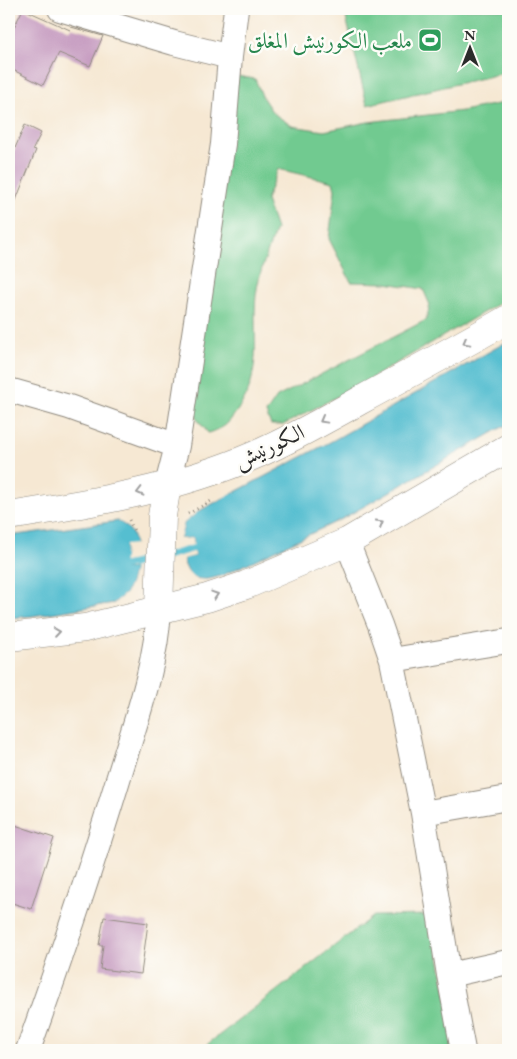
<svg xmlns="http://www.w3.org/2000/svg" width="517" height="1059" font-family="'EB Garamond',Amiri,serif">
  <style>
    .green { fill: #71ca90; stroke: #4e7a5e }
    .water { fill: #54bed0; stroke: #40747e }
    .pier { fill: #f6e8d3 }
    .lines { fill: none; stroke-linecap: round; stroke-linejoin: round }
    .stream { stroke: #54bed0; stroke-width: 7 }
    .building { fill: #c89fc2 }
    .minor-casing { stroke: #908a7f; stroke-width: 26 }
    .secondary-casing { stroke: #908a7f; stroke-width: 29 }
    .path { stroke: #908a7f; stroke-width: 3; stroke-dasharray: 1 4; stroke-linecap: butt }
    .minor { stroke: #fff; stroke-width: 24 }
    .secondary { stroke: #fff; stroke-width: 28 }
    .oneway { stroke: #a0a0a0 }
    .labels { text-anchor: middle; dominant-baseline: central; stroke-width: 5; stroke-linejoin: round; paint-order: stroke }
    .leisure-label { font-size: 22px; fill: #27864d; stroke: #fdfcf7; text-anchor: end }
    .street-label { font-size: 22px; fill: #2b2b2b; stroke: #fdfcf7 }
  </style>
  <rect width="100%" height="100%" fill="#fdfcf7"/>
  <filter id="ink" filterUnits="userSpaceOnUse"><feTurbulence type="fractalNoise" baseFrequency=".02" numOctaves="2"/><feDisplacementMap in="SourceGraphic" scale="10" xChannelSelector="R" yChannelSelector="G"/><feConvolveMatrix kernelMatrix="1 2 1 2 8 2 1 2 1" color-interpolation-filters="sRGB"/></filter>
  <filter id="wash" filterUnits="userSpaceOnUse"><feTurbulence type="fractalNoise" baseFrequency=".0096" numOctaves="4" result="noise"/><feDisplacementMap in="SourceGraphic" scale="20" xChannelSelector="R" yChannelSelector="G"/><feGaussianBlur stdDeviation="1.12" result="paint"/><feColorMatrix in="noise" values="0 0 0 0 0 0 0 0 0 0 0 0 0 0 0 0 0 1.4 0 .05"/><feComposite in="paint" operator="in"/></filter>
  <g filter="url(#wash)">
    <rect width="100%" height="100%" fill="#f6e8d3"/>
    <path class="green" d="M344 9H508V72L367 105Z
      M237 76 255 79 263 98 273 113 292 126 324 131 368 122 462 111 508 102V298L363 383 283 425H271L266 413 277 397 426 320 430 305 423 289 386 283 351 282 329 239 335 190 333 182 278 169 266 200 276 229C268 251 259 272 256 295 252 338 264 373 237 411 226 426 226 427 208 433L197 419 192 399Z
      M431 915 457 1050H200L373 916Z"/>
    <path class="water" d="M508 341V424L342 519 223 575C203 582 188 583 183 558L195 556 193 538 180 539 184 523 199 511 332 441Z
      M118 521C130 528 133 532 135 545L125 546 124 569H134L131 581 126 593 114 603 32 616 9 618V536Z"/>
    <path class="pier" d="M194 511H199L184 523 180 539 193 538 195 556 183 559 184 567 190 575 196 579 209 580 200 582 195 581 189 577 182 568 181 557 192 554 191 541H179L177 539 182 521Z
      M118 521H123L130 525 135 532 138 545 136 547 127 548 126 566H135L137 569 134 582 128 594 119 601 114 603 126 593 131 581 134 569H123L125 545 135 544 133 533 129 527Z"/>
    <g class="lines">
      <path class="stream" d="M167 556 202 546
        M116 568 154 559"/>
    </g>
    <g id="blocks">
      <path class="building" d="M23 9 70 30 71 27 103 36 90 66 59 53 43 85 9 68V37Z
        M25 125 41 133 33 149 36 150 10 215 9 162Z
        M9 823 54 838 31 909 9 902Z
        M104 917 148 923 141 974 100 969 103 945H99Z"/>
    </g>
  </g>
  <g filter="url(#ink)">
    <use href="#blocks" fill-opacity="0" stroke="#908a7f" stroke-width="1"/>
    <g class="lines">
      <g class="minor-casing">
        <path id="minor" d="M60 9 174 43 230 57
          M9 390 69 407 177 446
          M167 485 177 446 223 144 230 57 236 9
          M347 542 380 625 392 660 423 813 449 975 463 1050
          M392 660 508 641
          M423 813 508 798
          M449 975 508 962
          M28 1050C61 958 92 866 120 773 136 720 156 666 159 610"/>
      </g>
      <g class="secondary-casing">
        <path id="secondary" d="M9 516C92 503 177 489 255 455 290 440 325 420 359 401 409 374 459 347 508 319
          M159 610 162 516 167 485
          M9 637 85 628 207 598 246 585 347 542 508 448"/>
      </g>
      <path class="path" d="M188 514 213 500
        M129 520 135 533"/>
      <use href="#minor" class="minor"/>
      <use href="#secondary" class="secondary"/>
    </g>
    <defs><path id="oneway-chevron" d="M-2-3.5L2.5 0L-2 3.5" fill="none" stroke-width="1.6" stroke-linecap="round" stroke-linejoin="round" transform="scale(1.25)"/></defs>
    <g class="oneway">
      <use href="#oneway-chevron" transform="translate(466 342) rotate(151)"/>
      <use href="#oneway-chevron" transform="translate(323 420) rotate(151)"/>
      <use href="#oneway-chevron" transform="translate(140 492) rotate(166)"/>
      <use href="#oneway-chevron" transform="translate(380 523) rotate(-30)"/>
      <use href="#oneway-chevron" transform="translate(215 595) rotate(-18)"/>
      <use href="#oneway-chevron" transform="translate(57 632) rotate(-8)"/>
    </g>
  </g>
  <defs>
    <g id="stadium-square" transform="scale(1.25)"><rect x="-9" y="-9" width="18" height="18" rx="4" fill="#2e9e5b" stroke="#fdfcf7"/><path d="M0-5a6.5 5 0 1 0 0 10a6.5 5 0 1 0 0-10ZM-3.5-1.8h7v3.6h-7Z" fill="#fff"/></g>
  </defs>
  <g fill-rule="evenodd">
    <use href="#stadium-square" x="430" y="40"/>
  </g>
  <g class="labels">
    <g class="leisure-label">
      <text x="412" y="40">ملعب الكورنيش المغلق</text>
    </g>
    <g class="street-label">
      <text transform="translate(269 446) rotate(-25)">الكورنيش</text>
    </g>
  </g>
  <rect width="517" height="1059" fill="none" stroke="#fdfcf7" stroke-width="30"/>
  <g transform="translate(470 48)" stroke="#fdfcf7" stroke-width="4" paint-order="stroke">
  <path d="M0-4L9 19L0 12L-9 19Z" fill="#2b2b2b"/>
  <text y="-8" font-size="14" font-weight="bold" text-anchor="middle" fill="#2b2b2b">N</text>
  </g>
</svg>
